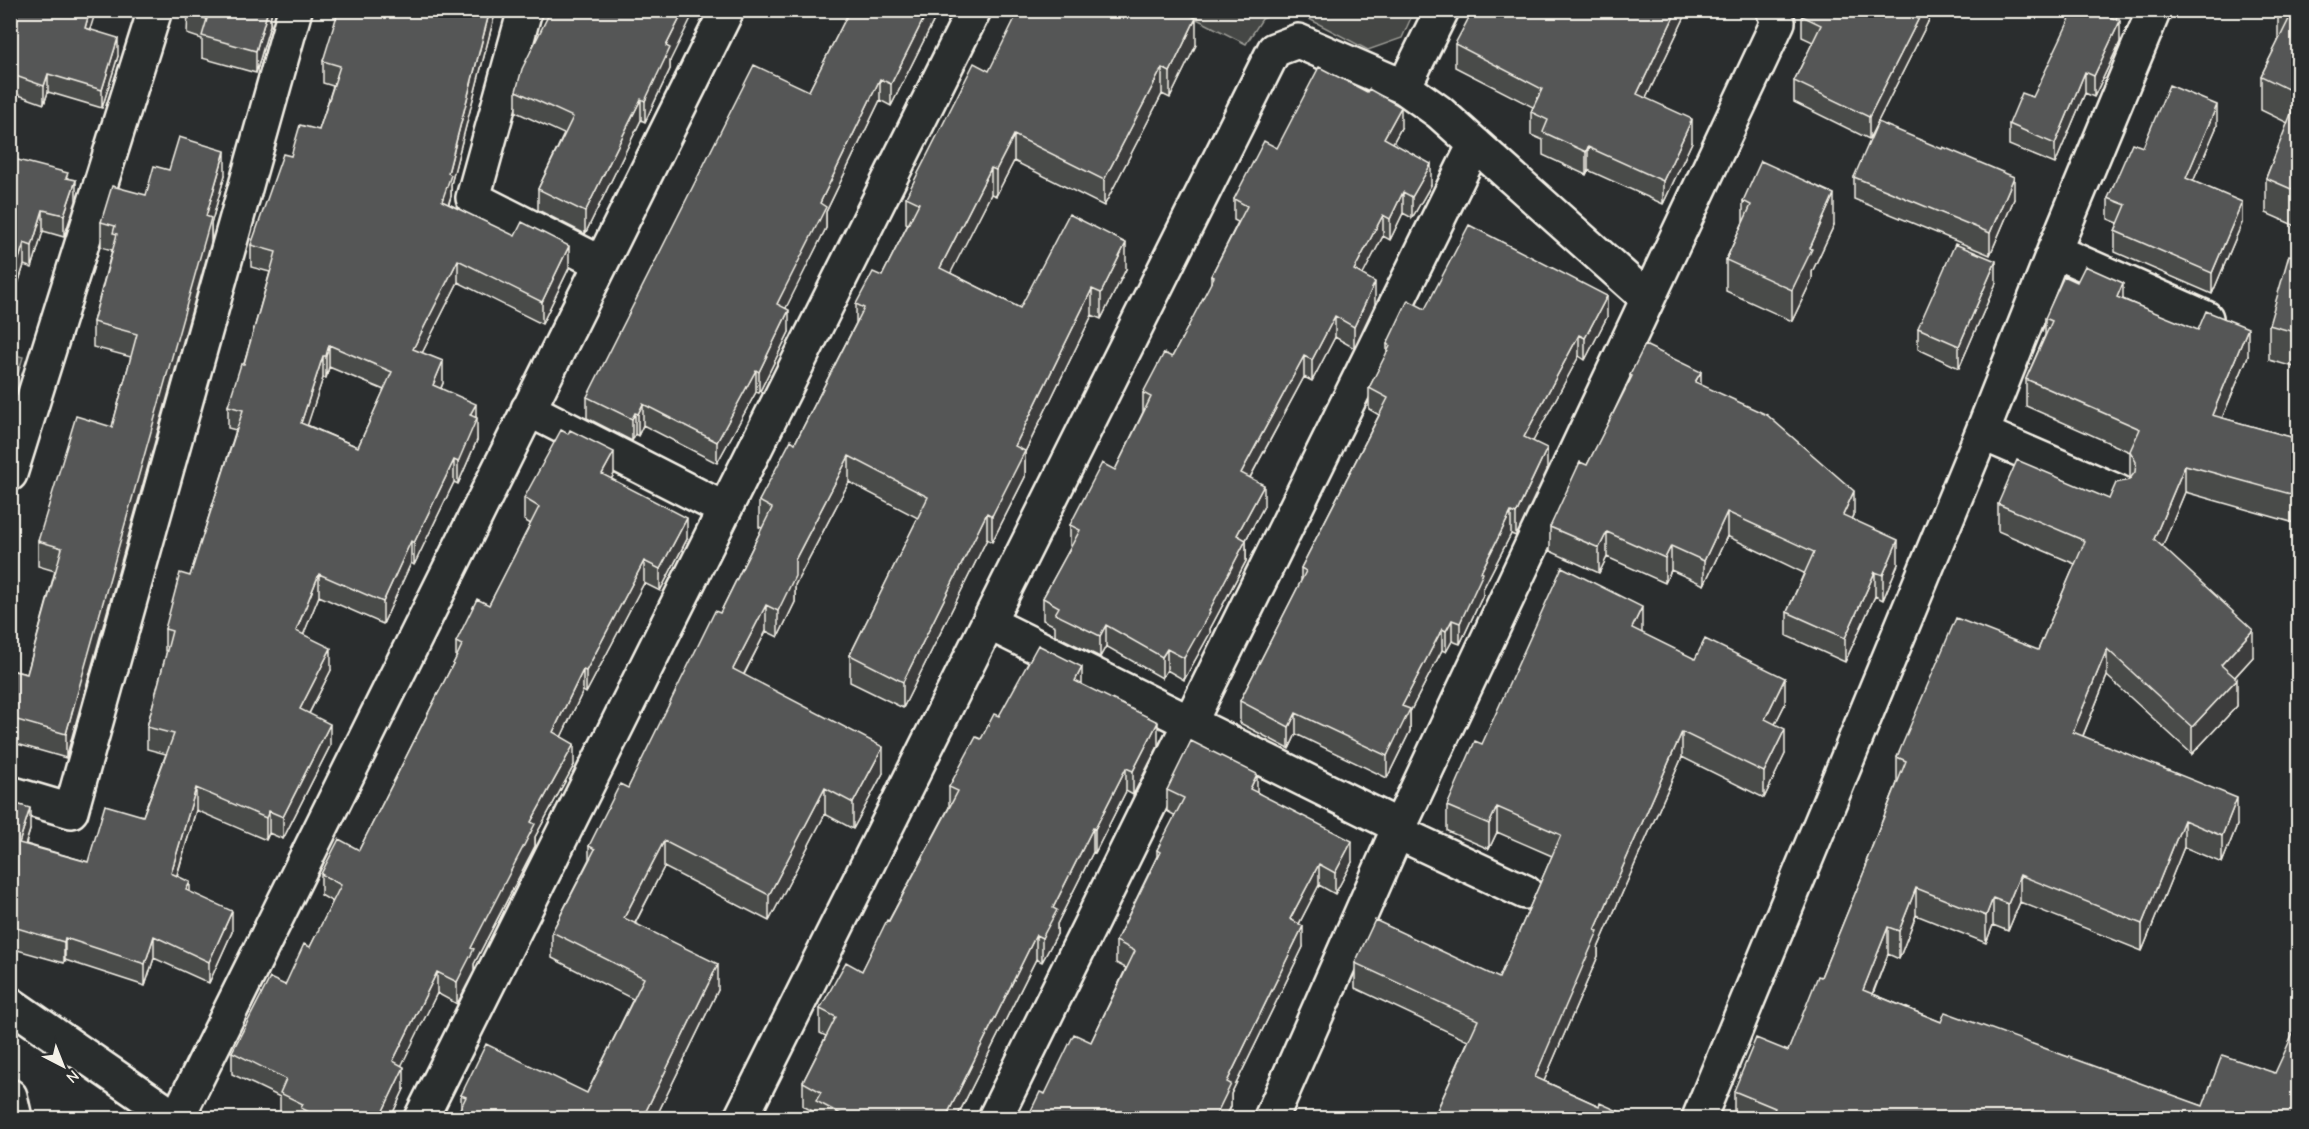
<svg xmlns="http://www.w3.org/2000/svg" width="2309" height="1129" font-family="'Comic Neue',sans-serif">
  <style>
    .green { fill: #444645; stroke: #9c9c96; stroke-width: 1.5 }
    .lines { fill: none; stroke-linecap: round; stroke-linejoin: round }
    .minor-casing { stroke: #f4f1e8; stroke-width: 38 }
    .minor { stroke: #2a2d2e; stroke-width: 33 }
    .wall { fill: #494b4a; stroke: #f4f1e8; stroke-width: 1.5; fill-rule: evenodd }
    .shaded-wall { fill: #3c3d3c; stroke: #f4f1e8; stroke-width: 1.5 }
    .building { fill: #555756; stroke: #f4f1e8; stroke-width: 1.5; fill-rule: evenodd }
  </style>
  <rect width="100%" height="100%" fill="#2a2d2e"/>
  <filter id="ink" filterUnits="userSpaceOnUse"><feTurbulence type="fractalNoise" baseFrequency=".0167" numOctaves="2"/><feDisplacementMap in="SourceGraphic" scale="12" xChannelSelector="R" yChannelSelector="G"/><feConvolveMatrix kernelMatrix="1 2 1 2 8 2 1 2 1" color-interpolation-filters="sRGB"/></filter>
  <g filter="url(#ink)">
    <path class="green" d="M1181 11H1280L1262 19 1246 44Z
      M1294 11H1414L1402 38 1368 50Z
      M11 354 23 357 11 397 10 354Z"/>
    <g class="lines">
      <g class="minor-casing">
        <path id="minor" d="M525 10 473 198 601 263
          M1404 87 1442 10
          M2054 251 2206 318
          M528 409 724 509
          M1982 433 2118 492
          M10 474 155 10
          M989 623 1400 827
          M10 793 71 811 295 10
          M1397 832 1525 892
          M10 1004 175 1118
          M10 1096 15 1118
          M177 1118 727 10
          M421 1118 974 10
          M741 1118 1274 50 1298 41 1404 87 1439 112 1647 298
          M995 1118 1475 144
          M1271 1118 1397 832 1778 22 1773 10
          M1699 1118 1982 433 2054 251 2154 10"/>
      </g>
      <use href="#minor" class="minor"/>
    </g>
    <path class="wall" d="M188 10H272L270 19V25L256 73 202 58V39L187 34Z
      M344 10H496L451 184V196L449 204 569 268 542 324 458 282 422 353 443 383 441 388 476 417 477 440 458 484 454 482 414 565 411 563 383 624 319 596 303 635 331 670 309 714 330 746 283 839 269 833 266 840 196 810 177 876 190 892 232 932 209 983 154 958 145 986 65 960 64 963 10 948V802L30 830 26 844 88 862 143 816 166 754 147 749V727L167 651H165V629L190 576 236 430 228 428V406L244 364 270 272 251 267V245L291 156 319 130 333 86 323 83V61ZM329 367 384 390 358 447 307 425 323 378H326Z
      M847 10H939L891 106 880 100 826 212V228L785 308 789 332 759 393 756 392 717 463 643 425 638 436 635 434 632 441 587 418V397L809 91 849 12Z
      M1688 10 1646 98 1692 142 1663 204 1588 170 1586 175 1543 155V140L1531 135V112L1533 107 1455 67V44Z
      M1805 10H1934L1869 139 1794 102V81L1813 42 1802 37V16Z
      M2278 10H2298V227L2266 213V178L2288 123 2261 110V76L2278 42Z
      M2116 19 2120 42 2094 97 2085 93 2055 164 2009 145V124L2033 97Z
      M10 25 90 29 118 56 102 108 48 92 44 104 10 92Z
      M1196 45 1170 98 1162 94 1104 206 1014 161 996 196 991 194 950 273 1020 308 1126 269 1101 319 1092 315 1025 452V477L992 542 987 539 903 708 850 682V655L918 518 849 482 795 585V602L778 637 766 631 744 675 883 773 853 829 825 814 769 921 664 867 635 924 718 990 655 1119H455L461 1107V1095L587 1093 633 999 552 958V932L589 859V846L628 788 720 613 762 528 759 527V501L795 443 856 323V304L882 276 908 224 906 223V197L989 71Z
      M670 61V69L645 122 641 120 585 234 538 210V189L564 134 516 112V91Z
      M2217 126 2193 181 2242 223 2212 294 2115 252V231L2118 223 2108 219V198L2143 147Z
      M1401 128 1393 143 1431 185 1412 218 1403 213 1390 240 1383 236 1362 275 1375 304 1354 348 1335 337 1312 381 1304 377 1250 478 1264 506 1246 540V561L1210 629V633L1184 680 1167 670 1162 678 1106 646 1100 657 1055 635V626L1043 620V598L1071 547 1070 546V525L1115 470 1143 412V393L1172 357 1211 284V276L1238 222 1234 220V199L1277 148Z
      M1942 149 2014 199 1990 255 1854 199V177Z
      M10 158 68 178 76 201 64 237 43 231 32 268 24 265 17 287 10 285Z
      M169 170 225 175 211 224V242L66 758 10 742V670L27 674 55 571 38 566V541L112 427 131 357 93 347V322L112 250 101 247V222L146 195Z
      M1743 201 1834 225 1812 272V279L1792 321 1726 291V260L1743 222Z
      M2298 257V368L2269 360V325Z
      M2077 282 2123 299 2248 356 2222 418 2298 439V524L2185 492 2162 547 2253 657 2235 677 2237 706 2192 754 2107 676 2083 736 2237 825 2222 863 2184 847 2142 951 2020 902 2008 931 1993 925 1986 943 1916 915 1899 959 1888 954 1873 994 1941 1022 2203 1106 2298 1119 1734 1118V1091L1788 1051 1821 977 1866 867V862L1897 783V757L2038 650 2075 564 1998 531V504L2109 499 2130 478V452L2026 406V379L2045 335V318Z
      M1996 283 1959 368 1918 349V328Z
      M1425 309 1607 317 1585 360 1579 356 1533 441 1547 470 1516 536 1511 534 1483 589V595L1460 644 1452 641 1446 652 1442 650 1410 712V731L1387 778 1296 734 1289 749 1240 723V701L1301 581V568L1379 415 1369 409V388L1387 354V344Z
      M1630 375 1701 385 1854 515 1852 520 1898 564 1883 600 1875 596 1845 662 1787 636V612L1804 573 1727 536 1704 585 1671 570 1665 583 1607 557 1599 573 1550 551V527L1587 465 1630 382Z
      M614 474 611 479 687 539 660 591 644 583 586 693 583 691 561 737 574 765 535 837V846L474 964V971L457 1004 437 993 401 1065 404 1089 390 1119H288L280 1115V1097L232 1074V1052L285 985 310 947 333 902 321 895V874L359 850 456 658V642L489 605 531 524 524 520V498Z
      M1642 632 1641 633 1785 704 1775 724 1785 754 1764 798 1682 757 1598 948V956L1544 1081 1599 1106 1636 1119H1433L1468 1041 1355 988V963L1499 978 1552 856 1497 832 1489 849 1447 831V806L1482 744Z
      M1082 685 1158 746 1133 795 1126 791 1095 853 1093 852 1057 924V934L1042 962 1036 959 956 1119H816V1113L803 1106V1082L826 1036 820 1033V1009L862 971 949 807V787L981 739 999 716Z
      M1167 790 1257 792 1352 862 1335 894 1319 885 1299 924 1303 947 1231 1094V1106L1225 1119H1027L1045 1094 1091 1042 1126 968 1116 963V941L1157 856V850L1176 816 1167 811Z"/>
    <path class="shaded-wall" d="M90 10H96L85 46V28Z
      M268 10H272L270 19V25L256 73V51Z
      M490 10H496L451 184V196L442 223V201L448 173Z
      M684 10H695L670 61V69L645 122V101L666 46Z
      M928 10H939L891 106V84Z
      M1677 10H1688L1637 117V94Z
      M1923 10H1934L1869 139V117Z
      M2110 10H2120L2108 36V16Z
      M1196 18V45L1170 98V72Z
      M2120 21V42L2094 97V76Z
      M118 38V56L102 108V90Z
      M1162 68V94L1104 206V180Z
      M2085 72V93L2055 164V144Z
      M48 74V92L44 104V86Z
      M880 79V100L826 212V228L777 326V304L820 203Z
      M641 99V120L585 234V212Z
      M2217 105V126L2186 198V178Z
      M1401 107V128L1384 159V138Z
      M1692 119V142L1663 204V181Z
      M1014 135V161L996 196V170Z
      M1588 147V170L1586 175V152Z
      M225 151V175L211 224V242L66 758V734L206 216Z
      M1431 164V185L1412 218V197Z
      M991 168V194L940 294V268Z
      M2014 177V199L1990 255V233Z
      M76 180V201L64 237V215Z
      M1403 192V213L1390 240V219Z
      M1834 194V225L1812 272V279L1792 321V290L1810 248Z
      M2242 202V223L2212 294V273Z
      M43 210V231L32 268V246Z
      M1383 215V236L1354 292V270Z
      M24 243V265L17 287V265Z
      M1126 243V269L1101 319V293Z
      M569 246V268L542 324V302Z
      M458 260V282L413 371V349Z
      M1996 261V283L1959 368V346Z
      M1375 282V304L1354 348V327Z
      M2123 283V310L2117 297Z
      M1092 289V315L1025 452V477L992 542V516L1015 446Z
      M1607 296V317L1585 360V338Z
      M789 310V332L759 393V372Z
      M1335 316V337L1312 381V360Z
      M2248 328V356L2212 442V415Z
      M1579 335V356L1524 458V437Z
      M329 345V367L326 378V356Z
      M323 356V378L301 445V423Z
      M1304 356V377L1241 494V473Z
      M443 361V383L433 407V385Z
      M756 370V392L717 463V442Z
      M1701 372V396L1695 382Z
      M476 404V422L477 418V440L458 484V462L470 415Z
      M643 404V425L638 436V414Z
      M635 413V434L632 441V419Z
      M1547 448V470L1516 536V514Z
      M614 452V474L602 495V474Z
      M849 456V482L795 585V602L778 637V611L795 560Z
      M454 460V482L414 565V543Z
      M2185 465V492L2154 567V539Z
      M1264 485V506L1237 556V535Z
      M1854 491V515L1843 540V515Z
      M1511 512V534L1483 589V595L1460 644V623L1481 572Z
      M1727 512V536L1704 585V561Z
      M987 513V539L903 708V682Z
      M687 518V539L660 591V569Z
      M1607 532V557L1599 573V548Z
      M1246 540V561L1210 629V633L1184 680V658Z
      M1898 540V564L1883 600V575Z
      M411 541V563L383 624V602Z
      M1671 546V570L1665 583V558Z
      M644 561V583L586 693V671Z
      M1875 572V596L1845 662V638Z
      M319 574V596L296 653V631Z
      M766 605V631L733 695V669Z
      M1642 607V632L1632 654V628Z
      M1452 620V641L1446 652V631Z
      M1106 625V646L1100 657V636Z
      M1442 629V650L1410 712V731L1387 778V756L1402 706Z
      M2253 630V657L2221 692V665Z
      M331 648V670L300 731V709Z
      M1167 649V670L1162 678V657Z
      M2107 649V676L2073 760V732Z
      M1082 667V690L1075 681Z
      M583 670V691L553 754V732Z
      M1785 678V704L1765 744V719Z
      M2237 679V706L2192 754V727Z
      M1296 713V734L1289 749V727Z
      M1158 722V746L1133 795V771Z
      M330 724V746L283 839V817Z
      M1785 729V754L1764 798V772Z
      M1682 732V757L1598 948V956L1535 1102V1077L1595 930Z
      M574 744V765L535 837V846L474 964V971L457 1004V982L471 948 531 822Z
      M883 747V773L853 829V803Z
      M1126 768V791L1095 853V829Z
      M1257 774V795L1250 789Z
      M196 788V810L171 895V873Z
      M825 788V814L769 921V895Z
      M2237 798V825L2222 863V836Z
      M1497 807V832L1489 849V824Z
      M30 808V830L19 864V843Z
      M269 811V833L266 840V818Z
      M2184 820V847L2142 951V924Z
      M1093 828V852L1057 924V934L1042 962V938L1053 908Z
      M664 841V867L624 944V918Z
      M1352 841V862L1335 894V873Z
      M1319 864V885L1290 941V919Z
      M2020 875V902L2008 931V904Z
      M190 882V904L186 890Z
      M1916 888V915L1899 959V931Z
      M1993 898V925L1986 943V916Z
      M232 911V932L209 983V962Z
      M1303 926V947L1231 1094V1106L1225 1119H1214L1227 1082Z
      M1888 927V954L1863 1017V990Z
      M1036 935V959L956 1119H945Z
      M154 936V958L145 986V964Z
      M65 938V960L64 963V942Z
      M718 964V990L655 1119H642Z
      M437 972V993L393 1083V1061Z
      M404 1067V1089L390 1119H379Z"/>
    <path class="building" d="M15 10H90L85 28 118 38 102 90 48 74 44 86 10 74V25Z
      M188 10H268L256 51 202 36 207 19 187 13Z
      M344 10H490L448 173 451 175 442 201 515 236 522 222 569 246 542 302 458 260 413 349 443 361 433 385 476 404 470 415 477 418 458 462 454 460 414 543 411 541 383 602 319 574 296 631 331 648 300 709 330 724 283 817 269 811 266 818 196 788 171 873 190 882 186 890 232 911 209 962 154 936 145 964 65 938 64 942 10 926V802L30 808 19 843 88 862 105 805 143 816 174 734 147 727 172 631 165 629 180 573 190 576 243 410 228 406 241 364H244L276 252 251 245 283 154 291 156 300 125 319 130 340 66 323 61 338 12 343 14ZM329 345 392 372 358 447 301 423 323 356H326Z
      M551 10H684L666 46 670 48 645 101 641 99 585 212 538 189 573 117 516 91 522 69Z
      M850 10H928L891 84 880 79 820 203 826 207 777 304 789 310 759 372 756 370 717 442 643 404 638 414 635 413 632 419 587 397 754 65 809 91Z
      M1019 10H1180L1196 18 1170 72 1162 68 1104 180 1014 135 996 170 991 168 940 268 1020 308 1069 214 1126 243 1101 293 1092 289 1015 446 1025 451 992 516 987 513 903 682 850 655 928 497 849 456 795 560V576L778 611 766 605 733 669 883 747 853 803 825 788 769 895 664 841 624 918 718 964 642 1119H455L466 1097 461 1095 486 1044 587 1093 644 978 552 932 595 849 589 846 620 784 628 788 715 611 720 613 772 508 759 501 791 440 795 443 864 308 856 304 873 272 882 276 919 203 906 197 974 63 989 71Z
      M1473 10H1677L1637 94 1692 119 1663 181 1588 147 1586 152 1543 132 1548 120 1531 112 1542 89 1455 44Z
      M1805 10H1923L1869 117 1794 81 1821 25 1802 16Z
      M2074 10H2110L2108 16 2120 21 2094 76 2085 72 2055 144 2009 124 2022 93 2033 97Z
      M2282 10H2298V94L2261 76 2291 15Z
      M1319 67 1367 92 1369 89 1401 107 1384 138 1431 164 1412 197 1403 192 1390 219 1383 215 1354 270 1375 282 1354 327 1335 316 1312 360 1304 356 1241 473 1264 485 1237 535 1246 540 1209 611 1210 612 1184 658 1167 649 1162 657 1106 625 1100 636 1055 614 1059 607 1043 598 1080 530 1070 525 1102 463 1115 470 1151 397 1143 393 1164 353 1172 357 1214 277 1211 276 1247 206 1234 199 1264 141 1277 148Z
      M2169 85 2217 105 2186 178 2242 202 2212 273 2115 231 2126 205 2108 198 2132 143 2143 147Z
      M2298 96V192L2266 178Z
      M1878 122 1942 149 1943 147 2014 177 1990 233 1854 177Z
      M179 137 225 151 206 216 211 218 66 734 10 718V670L27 674 62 548 38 541 76 416 112 427 137 334 93 322 117 234 113 233 115 226 101 222 112 186 146 195 154 166 169 170Z
      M10 158 68 173 66 178 76 180 64 215 43 210 32 246 24 243 17 265 10 263Z
      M1761 161 1834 194 1810 248 1812 249 1792 290 1726 260 1751 205 1743 201Z
      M1469 225 1607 296 1585 338 1579 335 1524 437 1547 448 1516 514 1511 512 1481 572 1483 573 1460 623 1452 620 1446 631 1442 629 1402 706 1410 709 1387 756 1296 713 1289 727 1240 701 1306 571 1301 568 1388 398 1369 388 1390 346 1387 344 1408 300 1425 309Z
      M1955 244 1996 261 1959 346 1918 328Z
      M2289 255 2298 257V333L2269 325Z
      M2085 266 2123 283 2117 297 2198 330 2206 311 2248 328 2212 415 2298 439V496L2185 465 2154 539 2253 630 2221 665 2237 679 2192 727 2107 649 2073 732 2237 798 2222 836 2184 820 2142 924 2020 875 2008 904 1993 898 1986 916 1916 888 1899 931 1888 927 1863 990 1941 1022 1945 1012 2203 1106 2222 1055 2275 1073 2298 1023V1119H1770L1775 1108 1734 1091 1756 1038 1788 1051 1818 976 1821 977 1868 862H1866L1906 761 1897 757 1956 618 2038 650 2085 541 1998 504 2017 460 2109 499 2116 483 2129 480 2135 472 2136 462 2130 451 2140 429 2026 379 2052 321 2045 318 2064 276 2077 282Z
      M1645 345 1701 372 1695 382 1767 415 1854 491 1843 515 1898 540 1883 575 1875 572 1845 638 1787 612 1814 552 1727 512 1704 561 1671 546 1665 558 1607 532 1599 548 1550 527 1580 462 1587 465 1632 376 1630 375Z
      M561 430 568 434 570 430 614 452 602 474 687 518 660 569 644 561 586 671 583 670 553 732 574 744 531 822 535 824 471 948 474 949 457 982 437 972 393 1061 404 1067 379 1119H323L301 1108 303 1104 280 1093 286 1079 232 1052 270 978 285 985 304 944 310 947 341 885 321 874 339 839 359 850 455 660 462 645 456 642 477 599 489 605 539 507 524 498Z
      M1562 567 1642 607 1632 628 1695 659 1705 639 1785 678 1765 719 1785 729 1764 772 1682 732 1595 930 1598 931 1535 1077 1599 1106 1600 1103 1636 1119H1433L1478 1020 1355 963 1375 920 1499 978 1561 835 1497 807 1489 824 1447 806 1475 741 1482 744Z
      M1038 645 1082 667 1075 681 1158 722 1133 771 1126 768 1095 829 1093 828 1053 908 1057 910 1042 938 1036 935 945 1119H850L816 1101 821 1092 803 1082 836 1017 820 1009 846 962 862 971 887 920 889 921 958 791 949 787 976 737 981 739 994 714 999 716Z
      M1191 741 1257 774 1250 789 1352 841 1335 873 1319 864 1290 919 1303 926 1227 1082 1231 1084 1214 1119H1027L1040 1092 1045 1094 1074 1034 1091 1042 1135 951 1116 941 1160 852 1157 850 1184 798 1167 790Z"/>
  </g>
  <rect width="2309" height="1129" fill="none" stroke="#2a2d2e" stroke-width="36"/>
  <rect x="18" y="18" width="2273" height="1093" fill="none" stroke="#f4f1e8" stroke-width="2" filter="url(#ink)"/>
  <g transform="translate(63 1066) rotate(138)" stroke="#2a2d2e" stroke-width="4.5" paint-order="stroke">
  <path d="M0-4.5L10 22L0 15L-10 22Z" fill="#f4f1e8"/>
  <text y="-9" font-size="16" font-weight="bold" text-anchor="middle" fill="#f4f1e8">N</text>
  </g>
</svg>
